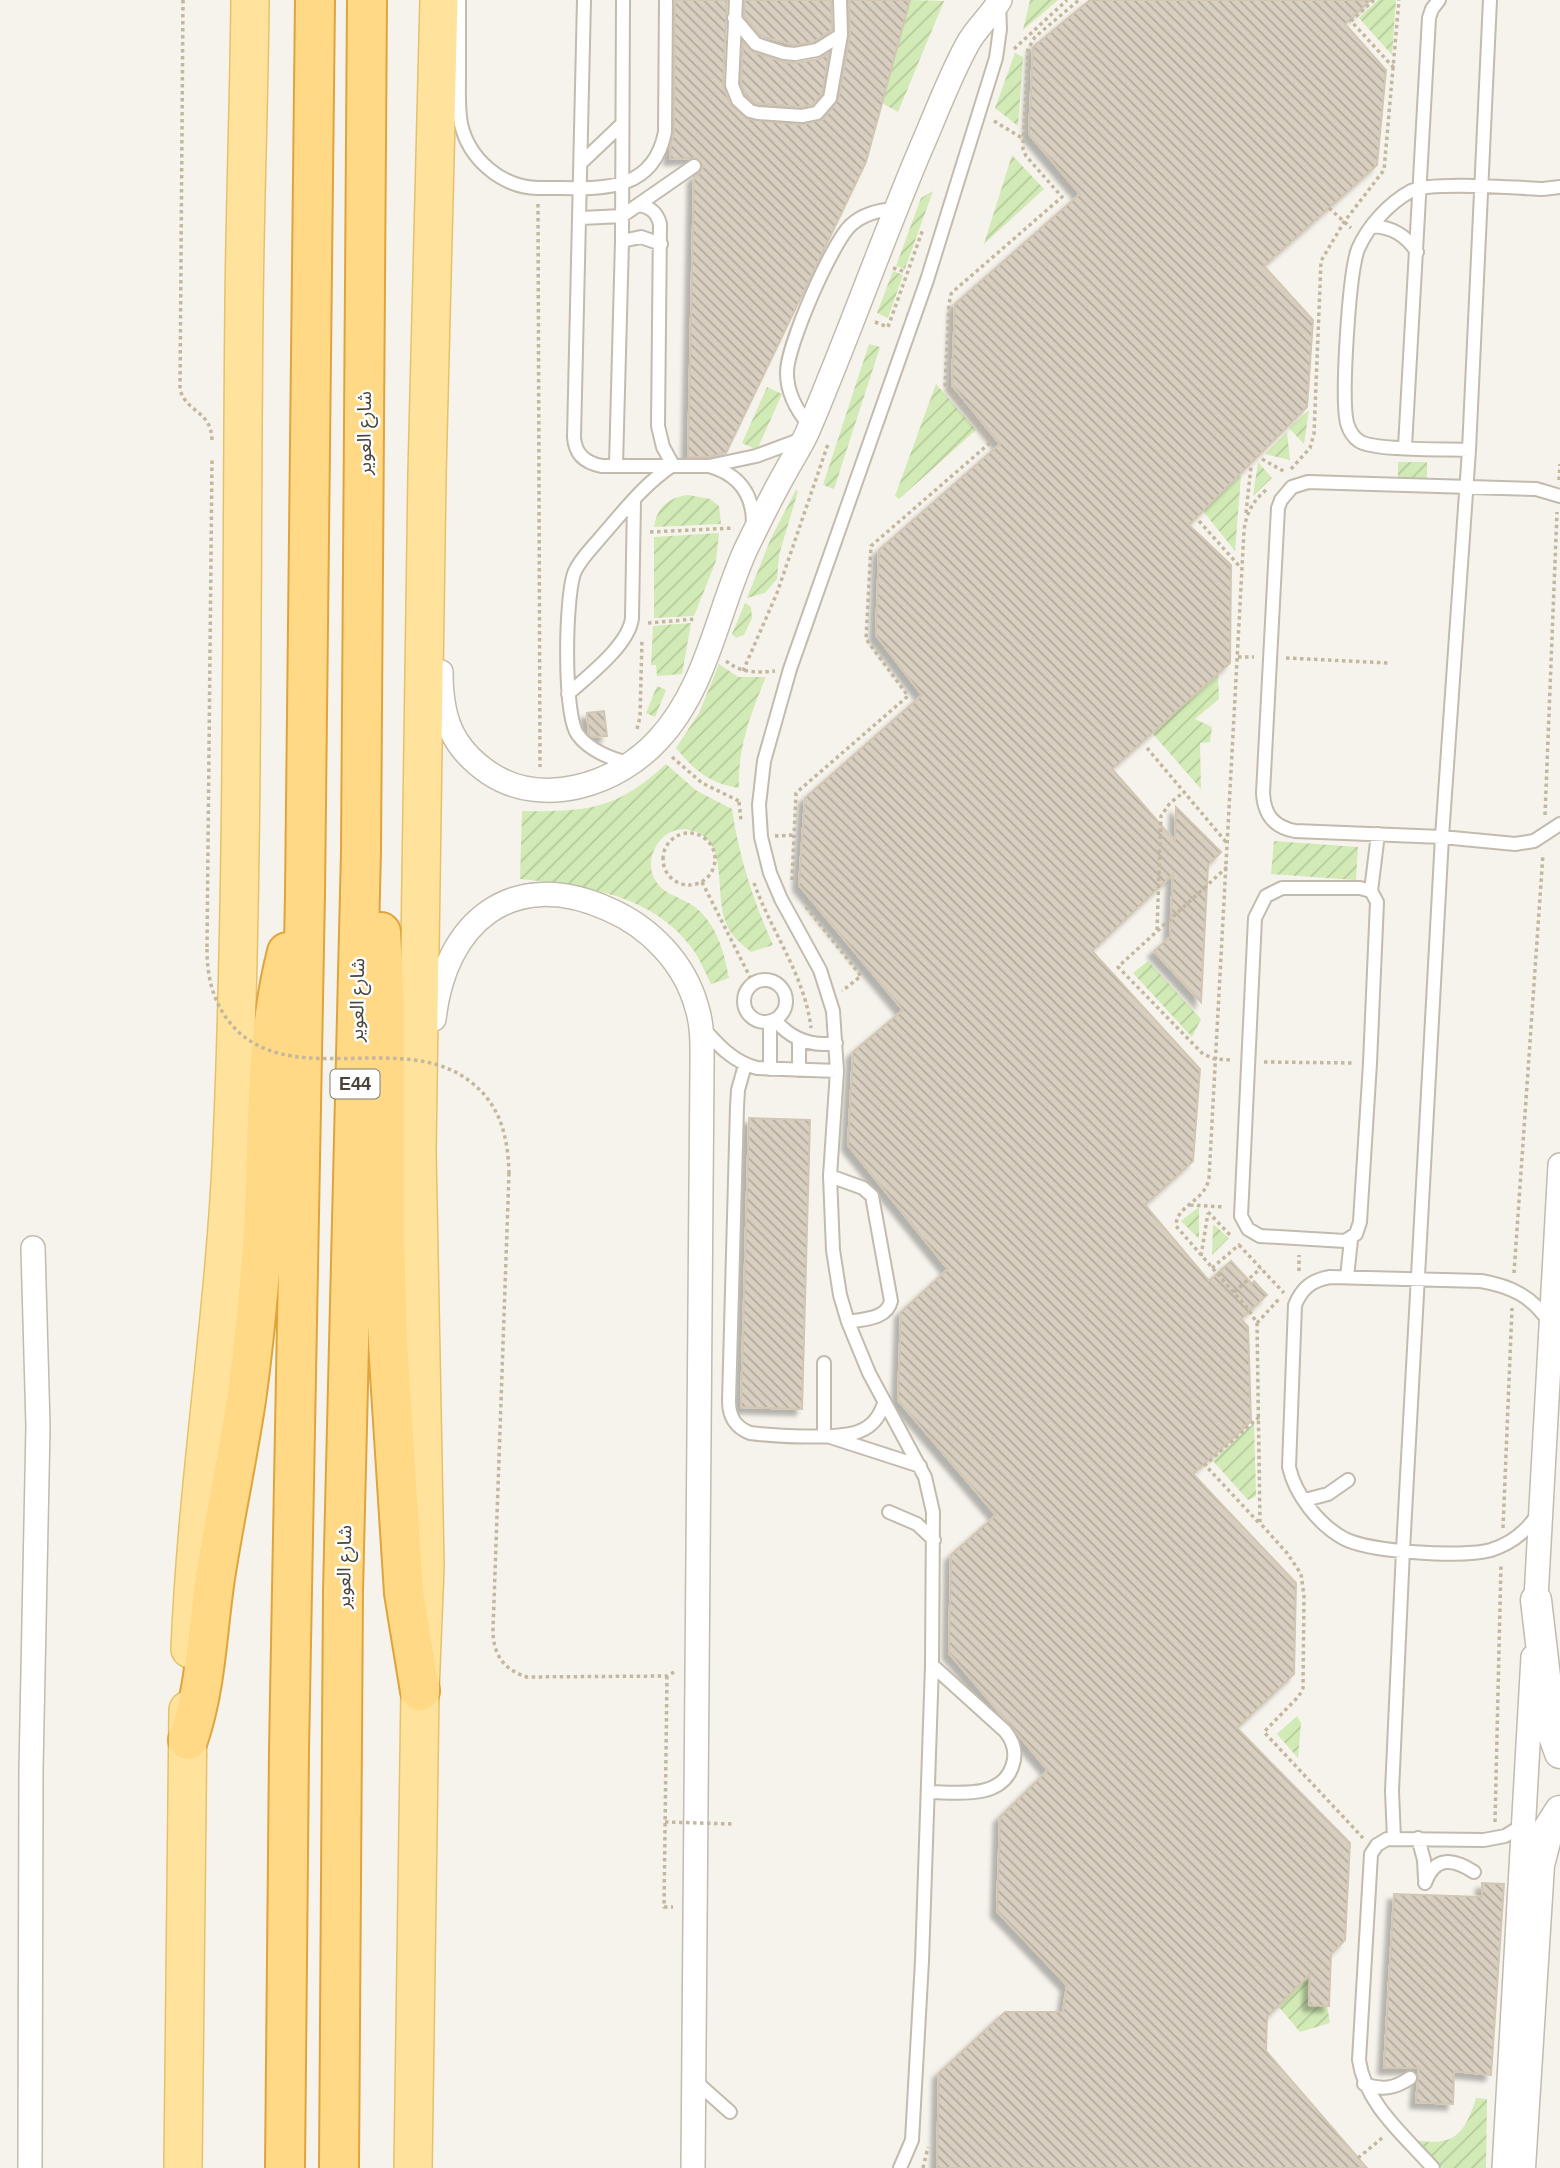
<svg xmlns="http://www.w3.org/2000/svg" width="1560" height="2168" font-family="Arial,'Noto Sans Arabic',sans-serif">
  <style>
    .garden { fill: url(#garden-furrows) }
    .building { fill: url(#building-back-hatch); stroke: #d3c7b4; stroke-width: 2; filter: url(#shadow) }
    .lines { fill: none; stroke-linecap: round; stroke-linejoin: round }
    .service-casing { stroke: #c2bbae; stroke-width: 16 }
    .minor-casing { stroke: #c2bbae; stroke-width: 26 }
    .tertiary-casing { stroke: #c2bbae; stroke-width: 33 }
    .primary-casing { stroke: #e6c16a; stroke-width: 40 }
    .trunk-casing { stroke: #e0a43c; stroke-width: 42 }
    .path { stroke: #c4b79f; stroke-width: 3.5; stroke-dasharray: 3.5 3.5; stroke-linecap: butt }
    .service { stroke: #fff; stroke-width: 12 }
    .minor { stroke: #fff; stroke-width: 23 }
    .tertiary { stroke: #fff; stroke-width: 30 }
    .primary { stroke: #ffe39c; stroke-width: 37 }
    .trunk { stroke: #ffd985; stroke-width: 38 }
    .path-bridge { stroke: #c4b79f; stroke-width: 3.5; stroke-dasharray: 3.5 3.5; stroke-linecap: butt }
    .labels { text-anchor: middle; dominant-baseline: central; stroke-width: 5; stroke-linejoin: round; paint-order: stroke }
    .shield { fill: #fff; stroke: #817c74; stroke-width: 2 }
    .shield-label { font-size: 18px; font-weight: bold; fill: #4b4439 }
    .street-label { font-size: 19px; fill: #4b4439; stroke: #fff }
  </style>
  <defs>
    <pattern id="garden-furrows" width="10" height="10" patternUnits="userSpaceOnUse" patternTransform="scale(1.75)"><rect width="10" height="10" fill="#d2eab5"/><path d="M-1 1l2-2M0 10L10 0M9 11l2-2" fill="none" stroke="#b6ca9c"/></pattern>
    <pattern id="building-back-hatch" width="6" height="6" patternUnits="userSpaceOnUse" patternTransform="scale(1.75)"><rect width="6" height="6" fill="#d8cfc1"/><path d="M-1 5l2 2M0 0l6 6M5-1l2 2" fill="none" stroke="#b1aa9e"/></pattern>
    <filter id="shadow"><feDropShadow dx="-6" dy="6" stdDeviation="2" flood-color="#0004"/></filter>
  </defs>
  <rect width="100%" height="100%" fill="#f6f3ec"/>
  <path class="garden" d="M910 0 944 1 898 112 882 103Z
    M1030 0H1058L1023 30Z
    M1378 0H1396L1392 55 1359 18Z
    M1015 53 1023 57 1018 126 995 108Z
    M1012 155 1044 189 984 244Z
    M933 191 905 269 896 266 921 198Z
    M893 271 903 275 888 318 877 313Z
    M869 344 880 347 834 489 823 485Z
    M936 384 976 430 899 499 895 496Z
    M767 387 782 394 757 450 742 443Z
    M1309 410 1304 444 1289 428Z
    M1287 432 1290 460 1265 454Z
    M1258 462 1272 478 1253 496Z
    M1398 462H1427V478H1398Z
    M1241 475 1235 551 1203 511Z
    M796 490 798 491 779 555 777 579 765 593 747 598 771 538Z
    M688 495 710 499 719 506 721 524 654 527C657 507 668 498 688 495Z
    M719 533 716 561 694 616 654 618V537Z
    M745 603 751 607 752 618 744 635 736 638 732 634Z
    M691 623 682 674 657 676 656 665H651L653 626Z
    M719 664 738 677H766C751 713 737 749 739 788 710 784 694 770 676 748L699 713Z
    M1218 673 1219 699 1195 719 1212 727 1210 742 1200 743 1201 789 1152 733Z
    M657 686 666 690 655 717 646 713Z
    M666 764 697 791 732 809C739 857 753 900 773 945L751 952C740 943 729 934 725 920 715 891 728 841 693 831 685 828 675 829 667 834 654 844 647 860 653 876 661 895 680 896 695 907 717 925 724 951 729 978L711 984C704 970 698 954 687 942 647 893 579 885 520 879L522 811C587 812 616 810 666 764Z
    M1274 841 1358 847 1356 880 1271 874Z
    M1148 961 1201 1019 1192 1037 1133 973Z
    M1199 1207V1239L1181 1221Z
    M1213 1224 1229 1238 1212 1255Z
    M1254 1423 1256 1496 1248 1500 1213 1461Z
    M1297 1716 1301 1723 1298 1758 1277 1734Z
    M1320 1964 1330 2023 1300 2032 1278 2006Z
    M1476 2098 1487 2099 1486 2168H1442L1415 2140C1454 2147 1465 2134 1476 2098Z"/>
  <path class="building" d="M675 0H727L723 85 730 104 748 119 801 125 823 119 838 100 850 36 849 0H910L866 162 726 453 708 457H688L694 177 702 170 703 166 697 158 670 159 671 143 674 132Z
    M745 0H831L832 30 814 42 795 45 761 36 744 16Z
    M1090 0H1371L1345 24 1386 70 1377 165 1264 266 1313 320 1307 407 1189 525 1231 565 1230 663 1112 769 1175 841 1176 807 1221 852 1208 865 1201 1002 1154 951 1170 937 1173 874 1092 951 1200 1069 1193 1161 1145 1205 1209 1281 1231 1261 1252 1284 1254 1281 1267 1295 1241 1319 1248 1327 1251 1421 1193 1474 1296 1583 1294 1674 1237 1728 1350 1843 1345 1940 1331 1954 1329 2006 1309 2005 1310 1974 1267 2017 1266 2051 1367 2168H937L939 2073 1005 2012H1063L1067 1985 997 1911 1000 1817 1048 1770 949 1653 951 1555 996 1515 898 1400 901 1312 948 1269 848 1145 853 1052 903 1010 799 885 805 798 922 695 876 635 879 550 1000 444 952 385 955 304 1080 194 1029 134 1033 47Z
    M743 42 753 52 783 62 796 63 819 59 829 53 822 94 812 105 801 107 754 103 745 95 741 84Z
    M604 711 607 736 592 737 589 735 587 713Z
    M749 1118 810 1120 802 1409 741 1407Z
    M1482 1883 1504 1884 1491 2075 1454 2071 1453 2104 1416 2102 1419 2068H1384L1394 1894 1482 1897Z"/>
  <g class="lines">
    <g class="service-casing">
      <path id="service" d="M459 0C459 25 459 50 459 75 459 91 458 108 461 124 469 159 501 187 538 188 590 187 652 199 665 132L666 0
        M584 0 574 437C575 454 585 463 602 466H709L756 456 802 439
        M736 0 732 85 738 100 750 111 758 113 802 116 817 113 830 98 841 35 840 0
        M734 18 756 44 784 53 795 54 817 50 841 35
        M582 162 622 124
        M639 205C650 207 657 212 660 224L658 426 663 447 673 465
        M581 218 622 216 694 166
        M1372 226C1392 227 1406 235 1417 252
        M622 241 641 237 661 244
        M810 426C797 411 787 394 787 373 786 348 832 242 851 225 863 214 878 210 895 209
        M1405 447 1429 18 1432 9 1439 0
        M1469 450C1448 449 1373 451 1359 441 1353 437 1349 430 1347 423 1341 398 1349 273 1358 249 1368 226 1389 203 1411 191 1430 181 1518 188 1543 189L1560 187
        M616 465 622 241 623 0
        M709 466C738 474 753 493 753 523
        M1560 496 1536 489 1308 482 1292 487 1281 500 1278 508 1263 793C1264 815 1274 827 1295 831L1442 837 1515 844 1534 841 1560 824
        M568 694C588 676 629 645 632 618L634 500
        M629 763C611 759 589 750 578 735 563 716 565 593 575 571 581 558 592 548 601 537 623 512 644 484 673 465
        M1282 888H1360L1371 891 1377 902 1370 1063 1360 1222 1356 1234 1345 1241 1260 1236 1248 1229 1241 1216 1255 918 1266 896Z
        M1371 891 1378 834
        M744 1001a21 21 0 1 1 42 0a21 21 0 1 1-42 0Z
        M775 1020C791 1039 811 1047 836 1043
        M702 1027C718 1045 733 1062 757 1068L837 1071
        M745 1065 738 1090 737 1107 729 1401C729 1417 735 1427 750 1433 773 1436 840 1440 860 1431 873 1426 880 1416 884 1403
        M770 1069V1022
        M799 1070V1039
        M830 1176 863 1188 872 1196 891 1301C887 1319 864 1319 848 1322
        M1347 1277 1351 1240
        M824 1363V1435L920 1466
        M1305 1500 1328 1494 1348 1480
        M889 1512 917 1524 934 1540
        M1537 1515C1526 1532 1510 1544 1491 1550 1462 1558 1368 1552 1343 1538 1318 1524 1295 1494 1289 1467L1295 1305C1302 1288 1312 1280 1330 1277L1481 1281C1510 1286 1532 1296 1549 1322
        M928 1792C956 1792 1000 1800 1012 1767 1017 1754 1014 1742 1005 1731L932 1665
        M1418 1838 1424 1860 1425 1879
        M1394 1839 1392 1791 1403 1550 1442 837 1469 450 1490 0
        M1425 1883C1435 1855 1454 1859 1474 1872
        M694 2080 730 2112
        M1364 2084C1382 2090 1394 2089 1410 2078
        M900 2168 912 2140 922 1961 932 1665 933 1512 925 1477 869 1373 848 1322 840 1295 833 1250 830 1176 837 1071 833 1011 820 970 781 899 770 873 761 837 759 805 764 761 790 669 927 280 996 58 1000 29 999 4
        M1433 2168C1405 2136 1365 2104 1359 2060L1371 1854 1377 1845 1387 1839 1484 1840 1505 1836 1523 1825"/>
    </g>
    <g class="minor-casing">
      <path id="minor" d="M441 672C441 717 451 747 489 773 543 809 618 784 658 740 706 689 717 614 745 551 758 524 771 497 786 471 794 456 804 442 810 426 849 334 882 240 921 148 936 114 949 78 967 45 976 28 991 16 1000 0
        M434 1019C445 922 512 866 608 909 650 927 685 963 697 1008 703 1027 702 1047 702 1067L693 2168
        M1535 1616 1560 1165
        M30 2168 31 1770 38 1426 33 1248
        M1504 2168 1533 1657"/>
    </g>
    <g class="tertiary-casing">
      <path id="tertiary" d="M1536 1600 1551 1728 1560 1753
        M1520 2168 1539 1865 1548 1830 1560 1811"/>
    </g>
    <g class="primary-casing">
      <path id="primary" d="M190 1649C197 1480 225 1313 232 1145 244 865 241 586 244 307 245 205 249 102 250 0
        M183 2168 188 1710
        M413 2168 420 1691 425 1567 417 1151 427 474 439 0"/>
    </g>
    <g class="trunk-casing">
      <path id="trunk" d="M381 932 385 1008V1240L388 1343 404 1593 420 1691
        M188 1740C206 1688 207 1632 215 1578 224 1519 237 1460 246 1400 253 1350 258 1298 262 1247 269 1148 262 1049 287 952
        M285 2168 289 1751 305 893 315 0
        M339 2168 343 1591 361 851 367 0"/>
    </g>
    <path class="path" d="M183 0 180 390C188 414 211 410 212 440
      M1374 0 1351 21 1394 68
      M1014 49 1067 0
      M994 121 1022 138
      M538 204 540 767
      M1329 208 1351 228
      M893 268 909 273
      M875 322 888 327 923 229
      M1262 459 1285 472
      M1291 469 1310 448 1314 434 1321 261 1344 222 1384 170 1399 0
      M1559 480 1560 464
      M1266 490C1253 501 1246 513 1244 531L1209 1178C1205 1202 1176 1205 1176 1226L1248 1309 1257 1323 1260 1523 1287 1553 1301 1574 1304 1596 1303 1688 1299 1696 1264 1732 1363 1838
      M1246 513 1251 467
      M1199 521 1241 568
      M650 532 734 528
      M648 623 696 619
      M1238 657H1254
      M1286 658 1389 663
      M726 661C741 673 756 673 775 671
      M743 671 777 593 828 444
      M637 729 640 717 642 639
      M1147 748 1226 842
      M672 757 702 783 741 802
      M739 802 741 820
      M1545 815 1557 512
      M663 859a26 26 0 1 1 52 0a26 26 0 1 1-52 0Z
      M775 836 794 835
      M1227 867 1118 967 1203 1054 1215 1059 1232 1060
      M792 880 796 793 908 696 866 639 871 546 991 442 945 385 949 304 951 294 956 289 1062 197 1026 156 1023 149 1028 49 1035 37 1079 0
      M702 882 753 983
      M754 883C771 931 805 976 811 1028
      M806 907 861 976 842 991
      M1157 930 1161 816 1170 803 1184 792
      M207 947 212 458
      M1264 1062 1354 1063
      M509 1173 493 1630C493 1655 504 1670 527 1677L667 1676 674 1672
      M1190 1205 1224 1207
      M1208 1212 1232 1237
      M1239 1245 1284 1293
      M1201 1256 1208 1213
      M1212 1268 1240 1244
      M1299 1271V1255
      M1514 1273 1543 854
      M1234 1292 1261 1268
      M1257 1323 1279 1299
      M1259 1417 1205 1465 1259 1523
      M1503 1528 1512 1308
      M667 1676 664 1907H673
      M1495 1822 1501 1564
      M1358 2158 1382 2138
      M923 2168 928 2147"/>
    <use href="#service" class="service"/>
    <use href="#minor" class="minor"/>
    <use href="#tertiary" class="tertiary"/>
    <use href="#primary" class="primary"/>
    <use href="#trunk" class="trunk"/>
    <path class="path-bridge" d="M207 949C207 975 212 998 227 1019 284 1096 403 1026 472 1083 501 1106 508 1138 509 1173
      M665 1822 733 1824"/>
  </g>
  <g class="labels">
    <rect class="shield" x="330.5" y="1069.5" width="49" height="29" rx="5"/>
    <g class="shield-label">
      <text x="355" y="1084">E44</text>
    </g>
    <g class="street-label">
      <text transform="translate(364 433) rotate(-90)">شارع العوير</text>
      <text transform="translate(357 1000) rotate(-89)">شارع العوير</text>
      <text transform="translate(344 1567) rotate(-89)">شارع العوير</text>
    </g>
  </g>
</svg>
